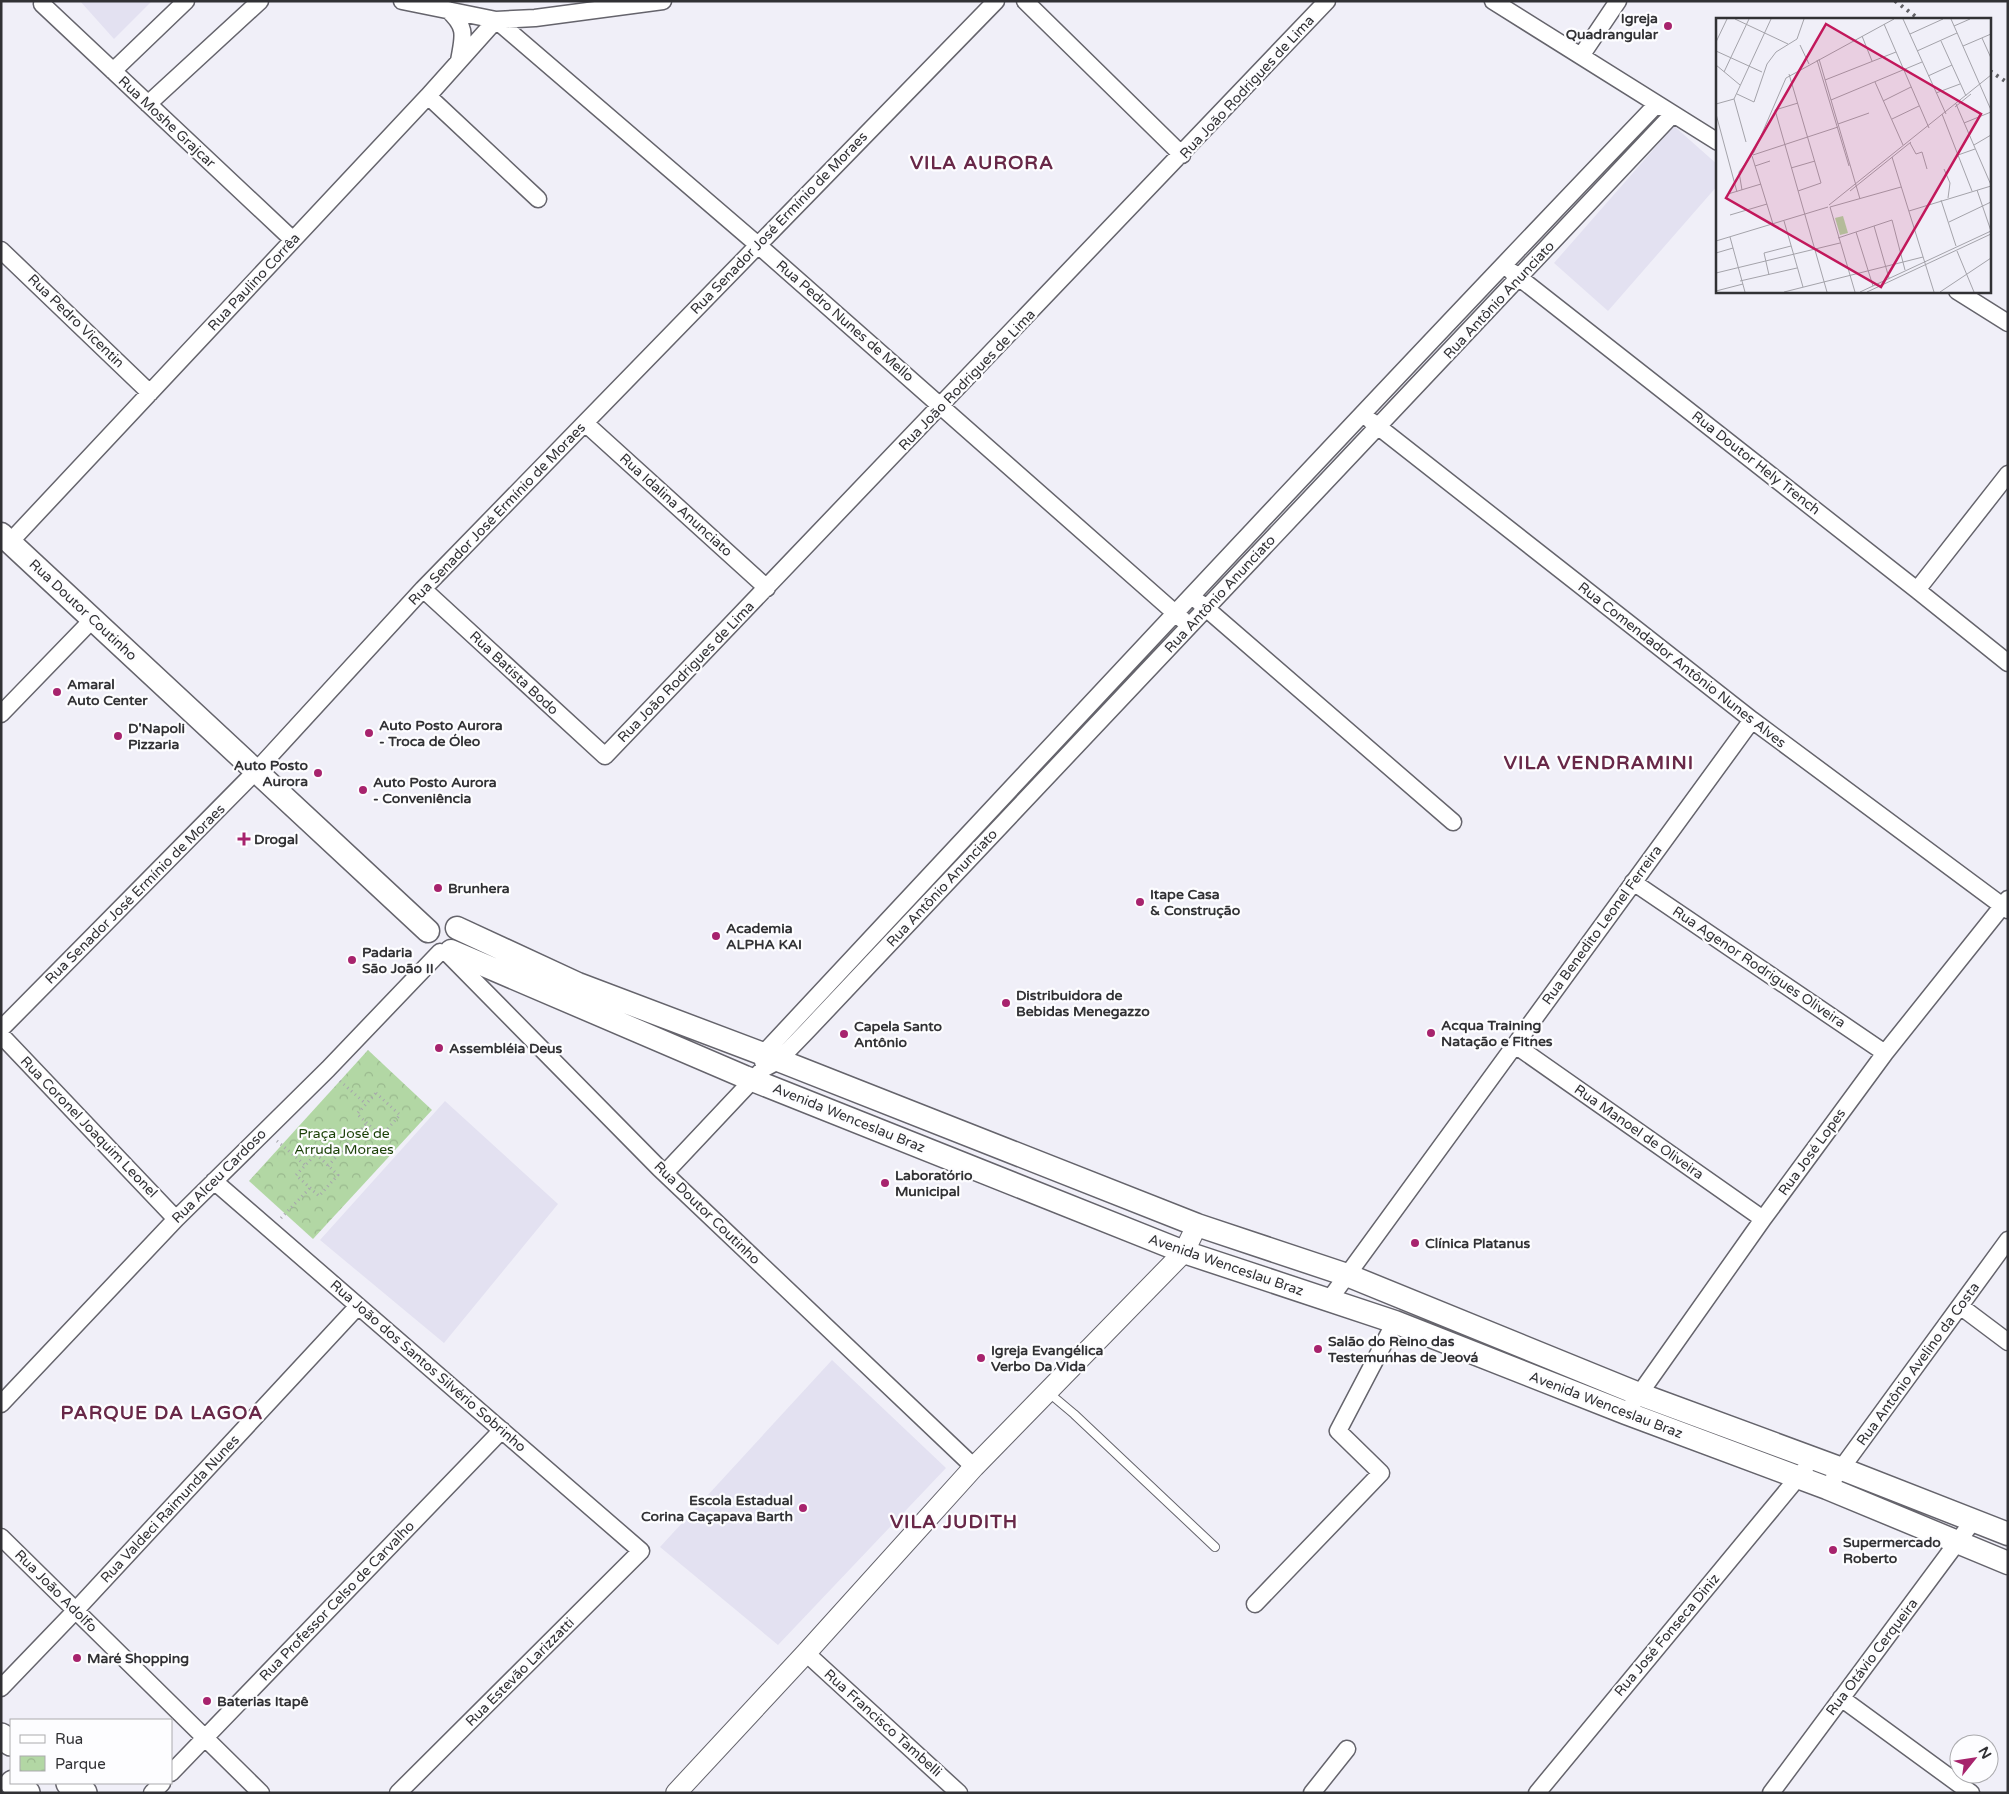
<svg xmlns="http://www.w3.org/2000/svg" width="2009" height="1794" font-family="'Varela Round',sans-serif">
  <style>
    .built { fill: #e3e1f1 }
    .park { fill: url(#park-crowns) }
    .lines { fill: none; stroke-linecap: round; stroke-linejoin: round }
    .service-casing { stroke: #65646c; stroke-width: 10 }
    .minor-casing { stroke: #65646c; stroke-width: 19 }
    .tertiary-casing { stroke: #65646c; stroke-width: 22 }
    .secondary-casing { stroke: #65646c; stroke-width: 25 }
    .primary-casing { stroke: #65646c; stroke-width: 28 }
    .path { stroke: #a6a6ac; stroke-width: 3; stroke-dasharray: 1 4; stroke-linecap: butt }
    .service { stroke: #fff; stroke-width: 8 }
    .minor { stroke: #fff; stroke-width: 16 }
    .tertiary { stroke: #fff; stroke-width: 20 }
    .secondary { stroke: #fff; stroke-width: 22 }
    .primary { stroke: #fff; stroke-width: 25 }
    .rail { stroke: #616166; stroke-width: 4; stroke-dasharray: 2.5 5; stroke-linecap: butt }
    .poi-dot { fill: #a7236d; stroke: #fdfdff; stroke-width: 2 }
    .labels { text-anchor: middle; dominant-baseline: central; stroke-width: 4.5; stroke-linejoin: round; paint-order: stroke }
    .poi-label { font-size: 14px; font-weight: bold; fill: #313134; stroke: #fdfdff; text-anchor: start }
    .street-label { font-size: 14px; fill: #313134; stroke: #fdfdff }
    .park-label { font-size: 14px; fill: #1a3f06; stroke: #fdfdff }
    .district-label { font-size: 19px; font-weight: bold; letter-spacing: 1px; fill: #682848; stroke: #fdfdff }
    .inset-road { fill: none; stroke: #a4a3aa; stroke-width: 1 }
    .view { fill: #c2185b; fill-opacity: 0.15; stroke: #c2185b; stroke-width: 2.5 }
    .inset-edge { fill: none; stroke: #313134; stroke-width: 2.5 }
  </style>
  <defs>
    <pattern id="park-crowns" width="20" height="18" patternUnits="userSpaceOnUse" patternTransform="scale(1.25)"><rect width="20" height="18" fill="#b2d7a4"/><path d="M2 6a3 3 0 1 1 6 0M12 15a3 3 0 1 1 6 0" fill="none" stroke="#9ab98e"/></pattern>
  </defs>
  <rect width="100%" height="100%" fill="#f0eff8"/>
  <path class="built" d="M80 1H152L114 39Z
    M1674 126 1718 165V185L1608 311 1554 263Z
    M445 1101 558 1204 444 1343 320 1240Z
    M832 1360 946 1468 778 1645 660 1547Z"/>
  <path class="park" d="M368 1050 432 1110 313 1239 249 1181Z"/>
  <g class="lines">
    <g class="service-casing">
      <path id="service" d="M1049 1393 1074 1414 1215 1547"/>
    </g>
    <g class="minor-casing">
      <path id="minor" d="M402 1 496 20 535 18 663 1
        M1025 1 1182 155
        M1493 1 1718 142
        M42 4 293 240
        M448 10C468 28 463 37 459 61
        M496 20 758 245 1183 620
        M1581 56 1618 1
        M113 71 186 1
        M428 96 538 199
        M148 104 260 1
        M1 250 150 393
        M1512 272 1917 590 2008 663
        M1957 291 2008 323
        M1371 421 1752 720 2008 910
        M585 423 767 588
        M10 542 428 96 496 20
        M423 589 605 756 1327 1
        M1917 590 2008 474
        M1200 603 1453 822
        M1 714 93 619
        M1633 882 1885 1053
        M446 952 659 1168 974 1467
        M1 1029 256 771 423 589 996 1
        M1 1035 176 1219
        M1515 1045 1763 1219
        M763 1062V1054C1060 736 1356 418 1657 104
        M665 1173 763 1069 778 1061 807 1031 1673 114
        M214 1181 641 1551 398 1793
        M1329 1300 1752 720
        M1960 1306 2008 1342
        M1633 1403 1763 1219 1885 1053 2008 899
        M1 1404 176 1219 328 1069 440 952
        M1827 1488 2008 1240
        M1 1537 261 1793
        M1255 1604 1381 1473 1338 1431 1395 1322
        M806 1653 959 1793
        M1 1688 75 1611 358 1306
        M1841 1698 1971 1793
        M171 1773 502 1430
        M152 1793 162 1783
        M1312 1793 1347 1749
        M1537 1793 1805 1469
        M1771 1793 1973 1521"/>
    </g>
    <g class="tertiary-casing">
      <path id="tertiary" d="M676 1793 806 1653 974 1467 1184 1252 1197 1225"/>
    </g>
    <g class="secondary-casing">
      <path id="secondary" d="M1 534 428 931
        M457 928 578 984 763 1054 1197 1225 1347 1275 1639 1394 1842 1469 2008 1534
        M451 951 745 1077 1184 1252 1395 1322 1626 1413 1827 1488 2008 1563"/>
    </g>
    <g class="primary-casing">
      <path id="primary" d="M1 1736 11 1743
        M13 1783 27 1793
        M69 1783 84 1793"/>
    </g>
    <path class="path" d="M340 1081 366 1104
      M376 1093 400 1115 381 1136 357 1114Z
      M277 1141 305 1165
      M316 1154 338 1175 319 1196 296 1175Z
      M328 1166 367 1123
      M281 1218 310 1188"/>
    <use href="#service" class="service"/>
    <use href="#minor" class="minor"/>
    <use href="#tertiary" class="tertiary"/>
    <use href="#secondary" class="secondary"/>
    <use href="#primary" class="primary"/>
    <path class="rail" d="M1895 1 1919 19
      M1990 71 2008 83"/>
  </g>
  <g class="poi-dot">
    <circle cx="1668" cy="26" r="5"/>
    <circle cx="57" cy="692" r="5"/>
    <circle cx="369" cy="733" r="5"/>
    <circle cx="118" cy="736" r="5"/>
    <circle cx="318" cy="773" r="5"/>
    <circle cx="363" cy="790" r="5"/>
    <path d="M241.5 831.5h5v5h5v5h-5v5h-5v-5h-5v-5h5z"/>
    <circle cx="438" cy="888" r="5"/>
    <circle cx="1140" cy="902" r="5"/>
    <circle cx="716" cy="936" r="5"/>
    <circle cx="352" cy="960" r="5"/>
    <circle cx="1006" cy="1003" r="5"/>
    <circle cx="1431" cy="1033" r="5"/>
    <circle cx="844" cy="1034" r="5"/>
    <circle cx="439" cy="1048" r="5"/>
    <circle cx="885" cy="1183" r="5"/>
    <circle cx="1415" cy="1243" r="5"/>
    <circle cx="1318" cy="1349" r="5"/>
    <circle cx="981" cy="1358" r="5"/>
    <circle cx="803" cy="1508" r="5"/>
    <circle cx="1833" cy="1550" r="5"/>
    <circle cx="77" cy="1658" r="5"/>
    <circle cx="207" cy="1701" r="5"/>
  </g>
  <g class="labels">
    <g class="poi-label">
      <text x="1658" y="18" text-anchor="end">Igreja<tspan x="1658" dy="16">Quadrangular</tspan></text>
      <text x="67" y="684">Amaral<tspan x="67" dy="16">Auto Center</tspan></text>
      <text x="379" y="725">Auto Posto Aurora<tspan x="379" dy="16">- Troca de Óleo</tspan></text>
      <text x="128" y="728">D'Napoli<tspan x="128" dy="16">Pizzaria</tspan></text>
      <text x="308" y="765" text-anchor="end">Auto Posto<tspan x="308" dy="16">Aurora</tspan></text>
      <text x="373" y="782">Auto Posto Aurora<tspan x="373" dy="16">- Conveniência</tspan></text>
      <text x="254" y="839">Drogal</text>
      <text x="448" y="888">Brunhera</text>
      <text x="1150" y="894">Itape Casa<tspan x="1150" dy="16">&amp; Construção</tspan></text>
      <text x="726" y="928">Academia<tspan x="726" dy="16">ALPHA KAI</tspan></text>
      <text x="362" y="952">Padaria<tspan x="362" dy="16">São João II</tspan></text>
      <text x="1016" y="995">Distribuidora de<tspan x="1016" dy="16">Bebidas Menegazzo</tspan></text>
      <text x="1441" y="1025">Acqua Training<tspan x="1441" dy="16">Natação e Fitnes</tspan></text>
      <text x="854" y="1026">Capela Santo<tspan x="854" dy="16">Antônio</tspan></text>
      <text x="449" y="1048">Assembléia Deus</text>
      <text x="895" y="1175">Laboratório<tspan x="895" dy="16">Municipal</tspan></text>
      <text x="1425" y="1243">Clínica Platanus</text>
      <text x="1328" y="1341">Salão do Reino das<tspan x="1328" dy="16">Testemunhas de Jeová</tspan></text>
      <text x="991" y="1350">Igreja Evangélica<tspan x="991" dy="16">Verbo Da Vida</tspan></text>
      <text x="793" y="1500" text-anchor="end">Escola Estadual<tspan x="793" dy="16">Corina Caçapava Barth</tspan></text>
      <text x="1843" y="1542">Supermercado<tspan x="1843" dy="16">Roberto</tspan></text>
      <text x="87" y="1658">Maré Shopping</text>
      <text x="217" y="1701">Baterias Itapê</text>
    </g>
    <g class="street-label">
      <text transform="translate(1247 87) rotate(-47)">Rua João Rodrigues de Lima</text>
      <text transform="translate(167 122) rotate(43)">Rua Moshe Grajcar</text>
      <text transform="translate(779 223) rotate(-46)">Rua Senador José Ermínio de Moraes</text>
      <text transform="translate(254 282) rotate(-47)">Rua Paulino Corrêa</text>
      <text transform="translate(1499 300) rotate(-47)">Rua Antônio Anunciato</text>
      <text transform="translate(76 321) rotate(44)">Rua Pedro Vicentin</text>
      <text transform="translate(845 321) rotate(41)">Rua Pedro Nunes de Mello</text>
      <text transform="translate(967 380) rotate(-46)">Rua João Rodrigues de Lima</text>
      <text transform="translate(1756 463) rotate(38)">Rua Doutor Hely Trench</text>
      <text transform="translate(676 505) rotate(42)">Rua Idalina Anunciato</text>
      <text transform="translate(497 514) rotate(-46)">Rua Senador José Ermínio de Moraes</text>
      <text transform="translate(1220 594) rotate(-47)">Rua Antônio Anunciato</text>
      <text transform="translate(83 610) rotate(43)">Rua Doutor Coutinho</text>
      <text transform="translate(1682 665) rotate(38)">Rua Comendador Antônio Nunes Alves</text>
      <text transform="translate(686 672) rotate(-46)">Rua João Rodrigues de Lima</text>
      <text transform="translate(514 673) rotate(43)">Rua Batista Bodo</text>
      <text transform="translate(942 888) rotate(-47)">Rua Antônio Anunciato</text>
      <text transform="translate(135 894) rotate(-45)">Rua Senador José Ermínio de Moraes</text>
      <text transform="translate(1602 925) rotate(-54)">Rua Benedito Leonel Ferreira</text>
      <text transform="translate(1759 967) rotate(34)">Rua Agenor Rodrigues Oliveira</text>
      <text transform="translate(849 1118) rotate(22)">Avenida Wenceslau Braz</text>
      <text transform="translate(89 1127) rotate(46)">Rua Coronel Joaquim Leonel</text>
      <text transform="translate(1639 1132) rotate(35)">Rua Manoel de Oliveira</text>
      <text transform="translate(1812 1152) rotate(-54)">Rua José Lopes</text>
      <text transform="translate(219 1176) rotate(-45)">Rua Alceu Cardoso</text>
      <text transform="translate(707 1213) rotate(44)">Rua Doutor Coutinho</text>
      <text transform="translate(1226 1265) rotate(19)">Avenida Wenceslau Braz</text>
      <text transform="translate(1918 1364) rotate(-54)">Rua Antônio Avelino da Costa</text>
      <text transform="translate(428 1366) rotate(41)">Rua João dos Santos Silvério Sobrinho</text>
      <text transform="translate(1606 1405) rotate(21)">Avenida Wenceslau Braz</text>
      <text transform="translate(170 1509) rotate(-47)">Rua Valdeci Raimunda Nunes</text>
      <text transform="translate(56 1591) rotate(45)">Rua João Adolfo</text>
      <text transform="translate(337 1601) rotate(-46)">Rua Professor Celso de Carvalho</text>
      <text transform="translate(1667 1635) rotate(-50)">Rua José Fonseca Diniz</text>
      <text transform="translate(1872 1657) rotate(-53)">Rua Otávio Cerqueira</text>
      <text transform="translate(520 1672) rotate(-45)">Rua Estevão Larizzatti</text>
      <text transform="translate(883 1723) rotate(42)">Rua Francisco Tambelli</text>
    </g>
    <g class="park-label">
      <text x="344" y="1133">Praça José de<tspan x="344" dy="16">Arruda Moraes</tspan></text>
    </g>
    <g class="district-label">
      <text x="982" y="163">VILA AURORA</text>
      <text x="1599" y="763">VILA VENDRAMINI</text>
      <text x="162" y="1413">PARQUE DA LAGOA</text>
      <text x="954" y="1522">VILA JUDITH</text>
    </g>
  </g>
  <g transform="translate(1716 18)">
    <rect width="275" height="275" fill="#f0eff8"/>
    <path d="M127 198 132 215 124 217 119 200Z" fill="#b2d7a4"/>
    <path class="inset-road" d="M19 1 72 26M187 1 230 96M235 1 275 92M168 6 213 110M238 8 254 1M194 16 227 1M146 18 156 43M266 20 275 40M225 23 250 78M0 24 11 1M84 27 93 46M247 28 275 16M0 33 46 54M201 33 241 15M103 41 144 181M101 42 133 148M0 47 24 67M8 54 33 1M73 56 105 165 82 173M212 58 236 47M109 62 180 34M159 64 187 127M220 75 244 66M21 76 38 84 51 46 60 34 81 21 88 1M18 81 55 1M18 81 30 124M115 82 206 44M167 83 195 69M0 86 18 81M240 86 275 167M239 89 255 76M59 92 111 274M59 92 82 85M0 96 21 174M226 96 256 173M176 101 203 88M248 105 275 94M122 106 153 95M194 125 200 136 206 134 211 151M258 127 275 117M37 137 122 109M242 137 259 131M36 138 57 206M176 139 218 274M39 148 54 143M75 150 99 143M228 151 234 165 232 180M26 172 23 154 38 134 70 60 178 1M261 172 275 213M134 173 195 124M12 176 45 166M225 182 240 228M113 187 275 57M114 189 139 274M114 189 185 169M193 193 275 168M14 197 51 186M68 203 87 269M233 204 275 184M158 208 173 260M140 214 157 268M14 219 29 274M122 220 176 202 189 252M0 223 112 189M241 233 258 274M0 235 17 230M0 255 124 225M53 257 48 235 75 228M24 263 81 250M0 273 27 266M68 274 207 239M144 274 275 213M151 274 275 216M224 274 275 240"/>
    <path class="view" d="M110 6 265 96 165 269 10 180Z"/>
    <rect width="275" height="275" class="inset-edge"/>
  </g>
  <rect width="2009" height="1794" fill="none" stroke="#313134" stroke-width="5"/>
  <rect x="10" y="1719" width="162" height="65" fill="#fdfdff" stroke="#ababae"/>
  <rect x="20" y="1735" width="25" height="8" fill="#ffffff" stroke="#ababae"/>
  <text x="55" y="1744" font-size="15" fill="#313134">Rua</text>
  <rect x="20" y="1756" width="25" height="15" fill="url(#park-crowns)" stroke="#ababae"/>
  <text x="55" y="1769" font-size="15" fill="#313134">Parque</text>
  <g transform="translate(1974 1759) rotate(60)"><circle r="24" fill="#fdfdff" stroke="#ababae"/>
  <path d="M0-4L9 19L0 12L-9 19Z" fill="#a7236d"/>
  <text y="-8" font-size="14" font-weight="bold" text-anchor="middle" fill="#313134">N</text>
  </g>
</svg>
